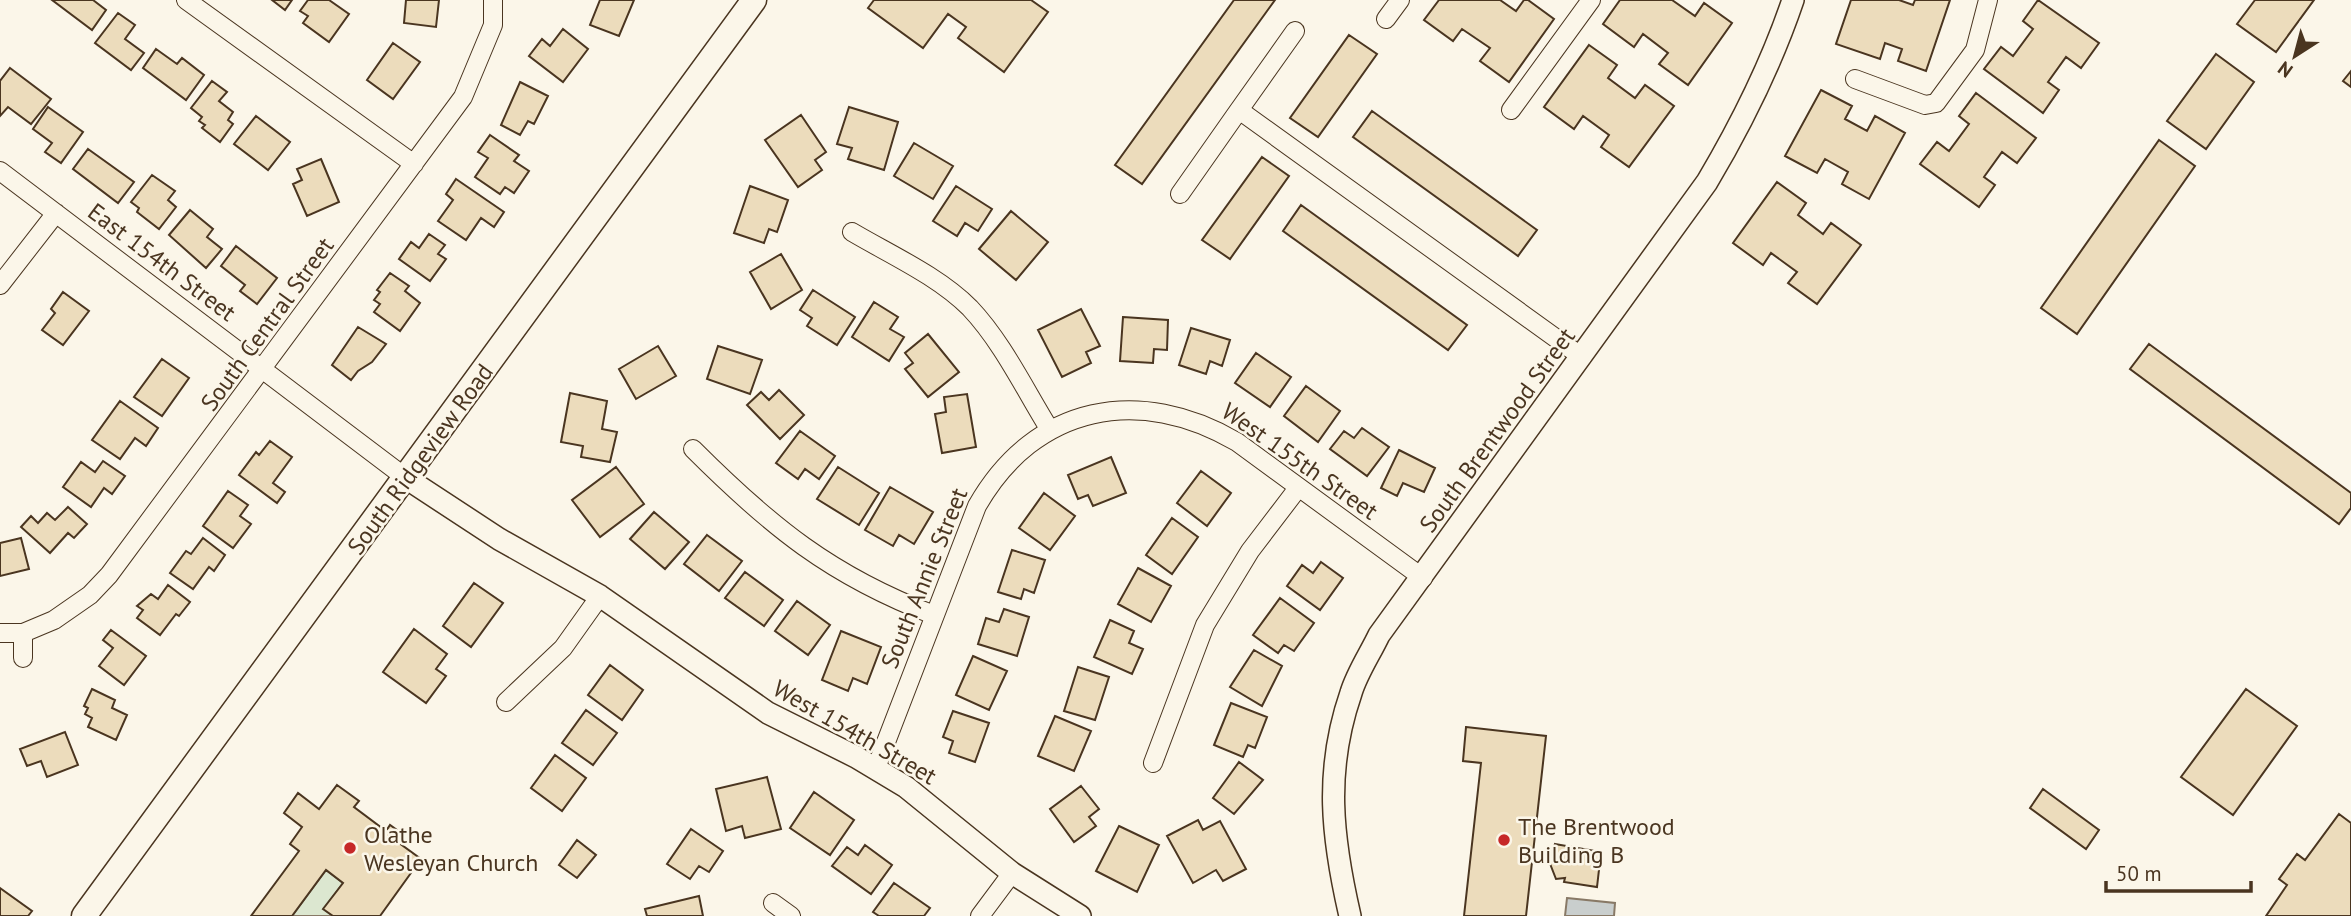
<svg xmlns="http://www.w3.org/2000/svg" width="2351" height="916" font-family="'PT Sans',sans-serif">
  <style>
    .green { fill: #dce7d0; stroke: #887966; stroke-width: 2 }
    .water { fill: #c9cecd; stroke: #887966; stroke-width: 2 }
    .building { fill: #ecdcbc; stroke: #4a3520; stroke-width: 2 }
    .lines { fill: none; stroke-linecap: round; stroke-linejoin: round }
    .minor-casing { stroke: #4a3520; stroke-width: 20 }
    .tertiary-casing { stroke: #4a3520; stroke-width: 24 }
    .secondary-casing { stroke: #4a3520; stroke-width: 27 }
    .minor { stroke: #fbf6e9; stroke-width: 18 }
    .tertiary { stroke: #fbf6e9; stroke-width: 21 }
    .secondary { stroke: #fbf6e9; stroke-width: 24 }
    .poi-dot { fill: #c62828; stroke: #fbf6e9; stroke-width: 2.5 }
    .labels { text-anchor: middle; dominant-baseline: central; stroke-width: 5; stroke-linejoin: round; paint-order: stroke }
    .street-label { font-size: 24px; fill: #4a3520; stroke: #fbf6e9 }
    .poi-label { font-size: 24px; fill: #4a3520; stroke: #fbf6e9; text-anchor: start }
  </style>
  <rect width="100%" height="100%" fill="#fbf6e9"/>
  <path class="green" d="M326 870 343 883 324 909 333 916H292Z"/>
  <path class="water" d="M1567 898 1615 903 1614 916H1565Z"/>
  <path class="building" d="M52 0H93L106 10 92 30Z
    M272 0H292L285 10Z
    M308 0H329L349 14 329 42 303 23 308 16 300 11Z
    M406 0H439L436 27 404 23Z
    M600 0H634L619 36 590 25Z
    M874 0H1031L1048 12 1004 72 958 38 966 27 948 14 923 48 868 8Z
    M1234 0H1275L1142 184 1115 165Z
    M1439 0H1500L1516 11 1524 0H1528L1554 19 1509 82 1480 61 1490 48 1462 29 1453 41 1424 20Z
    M1620 0H1672L1695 16 1704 3 1732 23 1688 85 1659 64 1668 53 1643 34 1634 47 1603 24Z
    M1851 0H1899L1913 5 1915 0H1950L1926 71 1898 61 1902 49 1885 43 1880 59 1836 44Z
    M2038 0 2099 43 2081 68 2066 57 2048 82 2059 90 2043 113 1984 69 2001 47 2013 56 2033 29 2023 21Z
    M2255 0H2314L2276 52 2237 24Z
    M118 13 135 25 125 39 144 53 131 70 95 43Z
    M563 29 588 49 563 82 529 56 542 39 550 46Z
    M1349 35 1377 54 1318 137 1290 118Z
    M393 43 420 62 393 99 367 80Z
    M1589 45 1617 65 1608 78 1635 98 1645 85 1674 106 1629 167 1601 147 1609 135 1583 116 1574 129 1544 107Z
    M156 49 177 64 182 58 204 75 186 100 143 68Z
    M2216 54 2254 82 2206 149 2167 121Z
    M10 68 51 99 31 124 8 107 0 116V81Z
    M2351 71V87L2343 81Z
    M212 81 227 92 219 101 233 112 228 120 233 124 220 142 202 128 205 125 199 121 202 117 191 108Z
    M520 82 548 96 534 124 528 121 520 135 501 125Z
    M1821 90 1852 106 1845 119 1867 131 1875 116 1905 133 1869 199 1842 184 1848 172 1825 159 1817 173 1785 156Z
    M1976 93 2036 138 2017 163 2002 152 1984 177 1995 185 1979 207 1920 164 1937 142 1949 151 1969 124 1959 116Z
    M48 107 83 132 61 163 45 152 52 143 33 129Z
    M849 107 898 122 884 170 848 159 852 148 837 144Z
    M1372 111 1537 230 1518 256 1353 137Z
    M801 115 826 152 815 160 822 170 798 187 765 140Z
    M256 116 290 142 268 170 234 144Z
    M490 135 519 155 514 161 529 171 514 193 505 187 500 194 475 177 488 158 478 152Z
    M2159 140 2195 166 2077 334 2041 308Z
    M914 143 953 166 933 199 894 176Z
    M88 149 134 182 118 203 73 169Z
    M1262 157 1289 176 1230 259 1202 240Z
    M321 159 339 202 307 216 293 184 302 180 297 169Z
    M152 175 175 191 168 200 176 207 159 229 137 212 139 208 131 202Z
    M456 179 504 212 494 227 481 218 466 240 438 221 453 200 446 194Z
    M1777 182 1806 203 1798 215 1823 234 1831 223 1861 245 1817 304 1788 283 1797 272 1771 253 1763 265 1733 243Z
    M750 186 788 200 777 232 769 229 764 243 734 233Z
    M956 186 992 209 978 231 965 223 957 236 933 221Z
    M1301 205 1467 325 1448 350 1283 231Z
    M190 210 213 229 207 237 222 249 206 268 169 235Z
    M1011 211 1048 242 1016 280 979 249Z
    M429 234 445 245 438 254 446 259 430 281 399 259 411 242 419 248Z
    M236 246 277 278 257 304 240 291 245 285 221 266Z
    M781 254 802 290 771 309 750 272Z
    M390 273 409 286 405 291 420 303 400 331 374 312 380 304 374 300 380 292 377 290Z
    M813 290 855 317 837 345 807 326 812 318 800 310Z
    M63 292 89 311 63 345 42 330 55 313 51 309Z
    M874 302 898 317 890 329 904 337 889 361 852 337Z
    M1081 309 1100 346 1086 352 1091 363 1062 377 1038 330Z
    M1123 317 1168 320 1167 350 1154 349 1153 363 1120 361Z
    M358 327 386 344 372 362 358 371 351 380 332 365Z
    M1191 328 1230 340 1222 366 1210 361 1206 374 1179 365Z
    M928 334 959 372 928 397 905 369 913 363 905 353Z
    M2149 344 2351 493V508L2339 524 2130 369Z
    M658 346 676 376 636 399 619 369Z
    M718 346 762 360 750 394 707 379Z
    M1256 353 1291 377 1270 407 1235 383Z
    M162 359 189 378 162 416 134 397Z
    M1306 386 1340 411 1318 442 1284 416Z
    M779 390 804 415 780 439 747 405 761 392 769 400Z
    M570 393 607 401 602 429 617 432 610 462 581 457 583 446 561 442Z
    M967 394 976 447 942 453 935 414 946 412 944 397Z
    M120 401 158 428 146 446 135 438 120 459 92 440Z
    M1362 428 1389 447 1367 476 1330 449 1344 431 1354 438Z
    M800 431 835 456 819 479 805 469 798 479 776 463Z
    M270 441 292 457 273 483 285 492 277 503 239 475 256 452 259 455Z
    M1399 450 1435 468 1424 492 1403 483 1397 496 1381 488Z
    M1111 457 1126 493 1093 506 1088 495 1078 499 1068 475Z
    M103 461 125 476 112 494 104 488 91 507 63 487 81 462 95 472Z
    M616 467 644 504 600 537 572 500Z
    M838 467 879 493 859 525 817 499Z
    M1201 471 1231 493 1207 526 1177 503Z
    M890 487 933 512 914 544 899 535 893 546 865 530Z
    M228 491 248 505 240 516 251 524 233 548 203 526Z
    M1044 493 1075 516 1050 550 1019 528Z
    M68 507 87 524 74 538 68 533 50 553 21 527 31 516 38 523 47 513 55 520Z
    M654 512 689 542 665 569 630 539Z
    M1172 518 1198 537 1172 574 1146 555Z
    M707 535 742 561 719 591 684 564Z
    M21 538 29 569 0 576V543Z
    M203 538 225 555 214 571 209 567 193 589 170 573 186 551 191 554Z
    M1012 550 1045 560 1034 593 1024 589 1021 599 998 592Z
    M1321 562 1343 578 1320 610 1287 586 1302 565 1313 573Z
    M1138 568 1171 586 1151 622 1118 604Z
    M745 572 783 600 764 626 725 598Z
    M474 583 503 603 471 647 443 626Z
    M168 585 190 602 179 616 176 614 160 635 137 618 143 610 137 606 151 594 158 599Z
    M1280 598 1314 623 1294 651 1284 645 1278 653 1253 635Z
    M797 601 830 625 808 655 775 631Z
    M1004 609 1029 617 1017 656 978 644 986 618 999 622Z
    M1110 620 1134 631 1129 643 1143 649 1132 674 1094 657Z
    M414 629 447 654 436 669 446 676 426 703 383 672Z
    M111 630 146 656 124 685 99 666 113 648 103 640Z
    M841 631 881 647 867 684 853 678 848 691 822 680Z
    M1254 650 1282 666 1262 706 1230 687Z
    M973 656 1007 671 989 710 956 695Z
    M610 665 643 690 622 720 588 695Z
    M1078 667 1109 677 1095 720 1064 711Z
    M92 689 115 700 112 708 127 715 116 740 88 727 92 718 85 714 88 708 84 706Z
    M2246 689 2297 726 2233 815 2181 777Z
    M1231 703 1267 717 1255 748 1248 745 1243 757 1214 745Z
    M586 710 617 733 593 765 562 743Z
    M953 711 989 723 975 762 949 753 953 741 943 737Z
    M1055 716 1091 731 1074 771 1038 756Z
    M1466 727 1546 736 1526 916H1464L1481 763 1463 761Z
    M65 732 78 765 47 777 41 761 27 766 20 749Z
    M555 755 586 778 562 811 531 788Z
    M1239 762 1263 780 1234 814 1213 798Z
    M767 777 781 829 745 838 742 826 726 831 716 789Z
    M337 785 359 801 354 807 386 831 390 825 401 833 395 840 421 859 380 916H333L323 909 343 883 326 870 292 916H251L299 851 290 844 302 827 284 813 298 793 319 809Z
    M1081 786 1099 809 1089 817 1096 826 1074 842 1050 809Z
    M2043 789 2099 830 2086 849 2030 808Z
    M814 792 854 820 830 855 790 828Z
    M2339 814 2351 823V916H2266L2287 885 2279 879 2297 854 2305 860Z
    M1198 820 1203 830 1220 821 1246 869 1223 881 1216 870 1193 883 1167 836Z
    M1119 826 1159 845 1137 892 1096 871Z
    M691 829 723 851 709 872 699 866 690 879 667 864Z
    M577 840 596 855 577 878 559 865Z
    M1555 844 1601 852 1597 887 1564 882 1565 878 1556 879 1549 861Z
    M865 845 892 865 871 894 832 866 847 847 858 855Z
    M894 883 930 908 924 916H879L873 912Z
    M0 888 32 911 28 916H0Z
    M699 896 703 916H647L645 909Z"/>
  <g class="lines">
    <g class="minor-casing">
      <path id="minor" d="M186 0 414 164
        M1386 19 1400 0
        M1855 79 1925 105 1936 103 1975 50 1988 0
        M1239 110 1295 31
        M1511 110 1591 0
        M0 171 406 478
        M1180 194 1239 110 1582 357
        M852 232C891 255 938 276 970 308 1003 343 1025 390 1050 430
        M0 285 56 213
        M693 449C770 526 831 576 934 615
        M0 633H23V658
        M23 633 54 620 90 595 109 575 463 97 493 25V0
        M506 702 563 648 600 596
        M1153 763 1205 625 1250 551 1298 488
        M876 768 977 506C1035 404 1140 385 1237 442L1423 578
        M773 903 791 916
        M980 916 1012 873"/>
    </g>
    <g class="tertiary-casing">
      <path id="tertiary" d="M406 478 499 539 600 596 768 713 856 757 906 787 1012 873 1080 916
        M1350 916C1332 838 1324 771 1351 693 1357 673 1370 654 1379 635L1707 182C1742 123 1771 65 1793 0"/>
    </g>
    <g class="secondary-casing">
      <path id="secondary" d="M84 916 754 0"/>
    </g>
    <use href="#minor" class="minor"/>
    <use href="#tertiary" class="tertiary"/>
    <use href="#secondary" class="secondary"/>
  </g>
  <g class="poi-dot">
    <circle cx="1504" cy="840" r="7"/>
    <circle cx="350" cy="848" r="7"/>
  </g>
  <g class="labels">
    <g class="street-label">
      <text transform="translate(162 262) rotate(37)">East 154th Street</text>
      <text transform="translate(267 324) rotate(-54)">South Central Street</text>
      <text transform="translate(1497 430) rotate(-54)">South Brentwood Street</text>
      <text transform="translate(420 459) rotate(-54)">South Ridgeview Road</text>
      <text transform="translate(1300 461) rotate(35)">West 155th Street</text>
      <text transform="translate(924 578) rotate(-68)">South Annie Street</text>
      <text transform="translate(855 732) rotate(30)">West 154th Street</text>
    </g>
    <g class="poi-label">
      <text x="1518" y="826">The Brentwood<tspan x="1518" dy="28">Building B</tspan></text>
      <text x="364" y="834">Olathe<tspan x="364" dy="28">Wesleyan Church</tspan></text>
    </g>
  </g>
  <g transform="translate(2295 56) rotate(216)" stroke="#fbf6e9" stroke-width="5" paint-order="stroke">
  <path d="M0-5L12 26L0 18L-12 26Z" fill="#4a3520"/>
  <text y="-10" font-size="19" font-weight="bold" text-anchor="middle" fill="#4a3520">N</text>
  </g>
  <path d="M2106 881v10h145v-10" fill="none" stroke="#4a3520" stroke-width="3.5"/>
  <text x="2116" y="881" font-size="21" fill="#4a3520" stroke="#fbf6e9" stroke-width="5" paint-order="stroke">50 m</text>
</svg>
